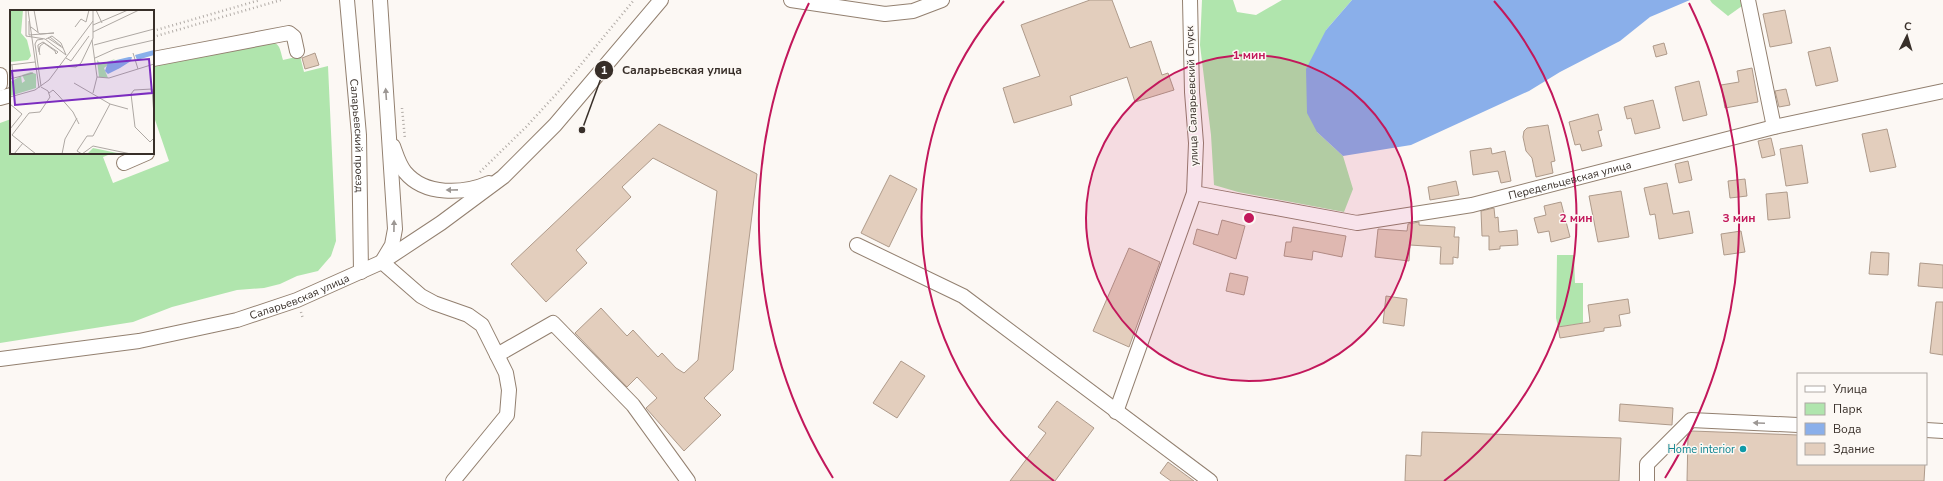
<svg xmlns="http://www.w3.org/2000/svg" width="1943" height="481" font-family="'Nunito Sans',sans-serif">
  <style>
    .green { fill: #b0e5ad }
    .water { fill: #8aafea }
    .building { fill: #e3cebd; stroke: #ae9a8a }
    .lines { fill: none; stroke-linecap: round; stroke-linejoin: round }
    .minor-casing { stroke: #938070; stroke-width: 16 }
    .path { stroke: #b1aba6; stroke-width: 2.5; stroke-dasharray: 1 3; stroke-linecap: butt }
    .minor { stroke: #fff; stroke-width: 14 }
    .oneway { fill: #9c9794 }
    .ring { fill: none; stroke: #c2185b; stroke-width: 2 }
    .culture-dot { fill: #0f9aa8; stroke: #fcf8f4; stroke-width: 1.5 }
    .labels { text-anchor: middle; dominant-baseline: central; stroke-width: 3; stroke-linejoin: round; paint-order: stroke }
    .street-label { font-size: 11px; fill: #382f29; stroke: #fcf8f4 }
    .culture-label { font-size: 11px; fill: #0d838f; stroke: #fcf8f4; text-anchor: end }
    .inset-road { fill: none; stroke: #aea8a3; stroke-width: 1 }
    .view { fill: #7b2cbf; fill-opacity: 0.15; stroke: #7b2cbf; stroke-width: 2 }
    .inset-edge { fill: none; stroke: #382f29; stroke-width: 2 }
    .centre { fill: #c2185b; stroke: #fcf8f4; stroke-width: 2 }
    .ring-label { font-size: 12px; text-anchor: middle; font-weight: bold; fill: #c2185b; stroke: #fcf8f4; stroke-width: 3; stroke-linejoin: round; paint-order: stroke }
    .leader { fill: none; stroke: #382f29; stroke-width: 1.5 }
    .callout-dot { fill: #382f29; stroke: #fcf8f4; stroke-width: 1.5 }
    .mark-label { font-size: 12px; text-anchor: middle; font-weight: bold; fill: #fff }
    .callout-label { font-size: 12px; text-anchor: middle; font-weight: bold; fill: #382f29; stroke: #fcf8f4; stroke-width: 3; stroke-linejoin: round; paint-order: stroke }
  </style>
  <rect width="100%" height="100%" fill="#fcf8f4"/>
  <path class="green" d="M1202 0H1233L1237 12 1256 15 1282 0H1352L1326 30 1317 132 1343 156 1353 189 1344 212 1238 192 1214 185 1211 135 1200 45Z
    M1710 0H1741L1742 6 1728 16 1712 3Z
    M264 40C280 43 279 45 283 60L300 56 304 72 328 66 336 241 331 256 318 271 297 276 280 284 264 288 237 290 172 307 133 322 0 343V123L11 119V153H113L103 157 113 183 169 161 153 114V66Z
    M1557 255H1574L1575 283H1583V323L1558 327 1556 318Z"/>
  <path class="water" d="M1352 0H1690L1650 17 1620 41 1560 72 1529 91 1411 145 1343 156 1317 132 1307 113 1306 69 1326 30Z"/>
  <path class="building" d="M1090 0H1112L1130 48 1151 41 1162 75 1168 73 1174 90 1135 102 1127 77 1070 96 1072 105 1014 123 1003 88 1040 76 1021 25Z
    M1785 10 1792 43 1770 47 1763 14Z
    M1664 43 1667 54 1656 57 1653 46Z
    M1830 47 1838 81 1816 86 1808 52Z
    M315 53 319 65 305 69 302 58Z
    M1752 68 1758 102 1725 108 1721 85 1739 82 1737 71Z
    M1699 81 1707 115 1683 121 1675 87Z
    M1786 89 1790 105 1779 107 1775 91Z
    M1653 100 1660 128 1635 134 1631 118 1627 119 1624 107Z
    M1598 114 1602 130 1598 131 1602 146 1582 151 1580 144 1575 145 1569 122Z
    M659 124 757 174 733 370 704 398 721 415 684 451 646 408 657 398 637 377 627 387 575 333 601 308 627 336 633 330 658 357 662 353 676 368 684 373 698 360 717 191 653 158 622 187 631 197 576 250 587 263 546 302 511 264Z
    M1548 125 1555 161 1551 162 1553 173 1536 177 1532 158 1526 151 1523 137 1524 131 1527 128Z
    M1887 129 1896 167 1870 172 1862 134Z
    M1771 138 1775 155 1762 158 1758 141Z
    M1802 145 1808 183 1786 186 1780 149Z
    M1491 148 1492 154 1505 151 1511 181 1501 183 1498 171 1473 175 1470 151Z
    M1688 161 1692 180 1679 183 1675 164Z
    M890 175 917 189 889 247 861 233Z
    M1745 179 1747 196 1730 198 1728 181Z
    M1456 181 1459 195 1430 200 1428 187Z
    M1667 183 1673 214 1689 211 1693 233 1659 239 1655 214 1650 215 1644 188Z
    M1621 191 1629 237 1598 242 1589 196Z
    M1787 192 1790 218 1768 220 1766 194Z
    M1561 202 1570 237 1551 242 1549 231 1538 233 1534 218 1546 215 1544 206Z
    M1494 208 1495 218 1498 217 1499 232 1517 230 1518 245 1500 246V249L1489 250V236H1482L1481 211Z
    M1222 220 1245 226 1236 259 1193 244 1197 229 1218 235Z
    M1419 222V225L1455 227 1454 237H1459L1458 258 1453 257V264H1440L1441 247 1410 245 1409 261 1375 257 1378 229 1407 231 1408 224Z
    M1293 227 1346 236 1342 257 1313 251 1312 260 1284 256 1286 242H1291Z
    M1741 231 1745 252 1724 255 1721 234Z
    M1129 248 1160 262 1129 347 1093 331Z
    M1871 252 1889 253 1888 275 1869 274Z
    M1920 263 1943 265V288L1918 286Z
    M1230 273 1248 277 1244 295 1226 291Z
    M1386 296 1407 299 1404 326 1383 323Z
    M1628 299 1630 313 1619 315 1621 326 1604 328V331L1560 338 1558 327 1590 322 1588 305Z
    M1936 302H1943V355L1930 353Z
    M901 361 925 376 897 418 873 403Z
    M1057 401 1094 428 1055 481H1010L1046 433 1038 427Z
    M1620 404 1673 408 1672 425 1619 421Z
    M1692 431 1798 435V464H1925L1924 481H1687L1688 435Z
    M1422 432 1621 438 1619 481H1405L1406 455 1421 456Z
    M1168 462 1194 481H1171L1160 473Z"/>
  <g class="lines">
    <g class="minor-casing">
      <g id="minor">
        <path id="s1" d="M347 0 359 135 361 272"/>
        <path d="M380 0 395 229 392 245 383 260"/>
        <path d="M791 0 885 14 913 11 942 0"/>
        <path d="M1748 0 1774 127"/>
        <path d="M153 59 289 33 294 37 297 51"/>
        <path d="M0 75V84"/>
        <path d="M0 98 11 95"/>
        <path d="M393 146C396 154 399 165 405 172 425 196 463 194 489 183"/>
        <path d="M124 163 147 153"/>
        <path id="s2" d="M1194 193 1357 223 1472 205 1774 127 1943 91"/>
        <path d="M857 245 963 296 1210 481"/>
        <path d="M382 262 421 296 434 303 468 315 482 325 506 373 509 390 507 415 453 481"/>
        <path d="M497 355 553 323 633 405 688 481"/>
        <path id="s3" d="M0 359 139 341 237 320 297 300 382 262 441 223 503 177 555 125 661 0"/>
        <path d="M1116 412 1194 193 1196 143 1192 92 1190 0"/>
        <path d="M1926 430 1943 431"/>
        <path d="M1647 481V464L1691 420 1798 425"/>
      </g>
    </g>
    <path class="path" d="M153 31 260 0
      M153 37 281 0
      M402 108 405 139
      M480 172 526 127 560 90 634 0
      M301 312 303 319"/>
    <use href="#minor" class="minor"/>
  </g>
  <defs><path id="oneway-solid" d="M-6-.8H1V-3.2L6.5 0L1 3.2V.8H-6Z"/></defs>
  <g class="oneway">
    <use href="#oneway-solid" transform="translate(386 94) rotate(-94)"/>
    <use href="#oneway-solid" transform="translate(452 190) rotate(179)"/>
    <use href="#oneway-solid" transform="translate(394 226) rotate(-89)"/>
    <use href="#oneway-solid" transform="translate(1759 423) rotate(-178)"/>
  </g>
  <circle cx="1249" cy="218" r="163" fill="#c2185b" fill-opacity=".12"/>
  <g class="ring">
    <circle cx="1249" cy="218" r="163"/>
    <path d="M1054 481A327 327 0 0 1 1004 1M1494 1A327 327 0 0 1 1444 481"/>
    <path d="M833 478A490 490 0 0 1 809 3M1689 3A490 490 0 0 1 1665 478"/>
  </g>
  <circle class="culture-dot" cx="1743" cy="449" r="4"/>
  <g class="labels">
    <g class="street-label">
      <text transform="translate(1192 96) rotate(-92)">улица Саларьевский Спуск</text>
      <text stroke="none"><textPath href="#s1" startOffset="136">Саларьевский проезд</textPath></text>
      <text stroke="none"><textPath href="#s2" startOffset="383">Передельцевская улица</textPath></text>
      <text stroke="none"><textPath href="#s3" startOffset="307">Саларьевская улица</textPath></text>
    </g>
    <g class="culture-label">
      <text x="1735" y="449">Home interior</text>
    </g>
  </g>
  <g transform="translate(10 10)">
    <rect width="144" height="144" fill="#fcf8f4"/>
    <path d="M0 0H13L11 23 17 30 21 46 18 50 0 52ZM105 49 94 58 98 68 89 67 87 50 91 54ZM21 62 26 64V78L0 86V72L11 66 12 73 15 71 12 65ZM83 138 112 144H77Z" fill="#b0e5ad"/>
    <path d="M144 40V45L134 48 127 50 125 45ZM119 47H122L121 51 110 58 98 64 95 61 98 52Z" fill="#8aafea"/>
    <path class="inset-road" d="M16 0V26L35 29 56 45M18 0 29 78M24 0 28 22M86 0 92 13M19 11V25L44 23 30 24 21 17M83 15 118 0M65 17 71 9 76 12 79 0M83 22 129 0M40 27 51 36M38 28 53 38M36 29 42 26 51 33 56 45M82 30 87 67 83 83M84 35 144 19M29 42 30 36 34 33 45 41 46 44 48 42 33 32 28 35V37L30 45M123 43 128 59M56 48 61 51 79 26M85 48 105 39 144 30M0 55 25 52M2 55 3 68M50 56 66 57 71 53 83 28V0M87 67 99 68 144 54M0 69 23 63M64 73 100 94 83 126H77L67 141 72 144M31 76 25 34 27 30 33 29M39 83 43 80 49 86 63 102 69 114M0 87 25 80 39 70 83 11M0 94 12 104 0 119M100 94 118 99M144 105 142 79 124 80 121 84 125 117 140 132 144 128M4 144 13 133M26 144 2 125 19 103 30 102 40 87 38 81 31 77M52 144 55 129 67 108M72 144 83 136 121 144"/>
    <path class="view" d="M139 49 142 83 5 95 2 61Z"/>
    <rect width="144" height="144" class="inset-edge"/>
  </g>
  <circle cx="1249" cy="218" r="6" class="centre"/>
  <g class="ring-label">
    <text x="1249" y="59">1 мин</text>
    <text x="1576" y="222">2 мин</text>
    <text x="1739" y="222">3 мин</text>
  </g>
  <path class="leader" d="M582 130L604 70"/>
  <g class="callout-dot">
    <circle cx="582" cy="130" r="4"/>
    <circle cx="604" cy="70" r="10"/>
  </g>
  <g class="mark-label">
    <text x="604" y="74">1</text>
  </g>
  <g class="callout-label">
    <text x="682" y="74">Саларьевская улица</text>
  </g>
  <rect x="1797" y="373" width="130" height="92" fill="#fcf8f4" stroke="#aea8a3"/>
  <rect x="1805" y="386" width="20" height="6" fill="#ffffff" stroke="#aea8a3"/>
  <text x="1833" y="393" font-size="12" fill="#382f29">Улица</text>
  <rect x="1805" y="403" width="20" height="12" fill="#b0e5ad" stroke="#aea8a3"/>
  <text x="1833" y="413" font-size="12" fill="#382f29">Парк</text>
  <rect x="1805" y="423" width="20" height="12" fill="#8aafea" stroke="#aea8a3"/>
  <text x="1833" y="433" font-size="12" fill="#382f29">Вода</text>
  <rect x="1805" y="443" width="20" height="12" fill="#e3cebd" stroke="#aea8a3"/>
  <text x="1833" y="453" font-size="12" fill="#382f29">Здание</text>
  <g transform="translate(1907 36) rotate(5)" stroke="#fcf8f4" stroke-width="3" paint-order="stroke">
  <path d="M0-3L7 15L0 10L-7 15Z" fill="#382f29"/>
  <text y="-6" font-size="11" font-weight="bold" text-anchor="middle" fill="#382f29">С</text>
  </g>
</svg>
